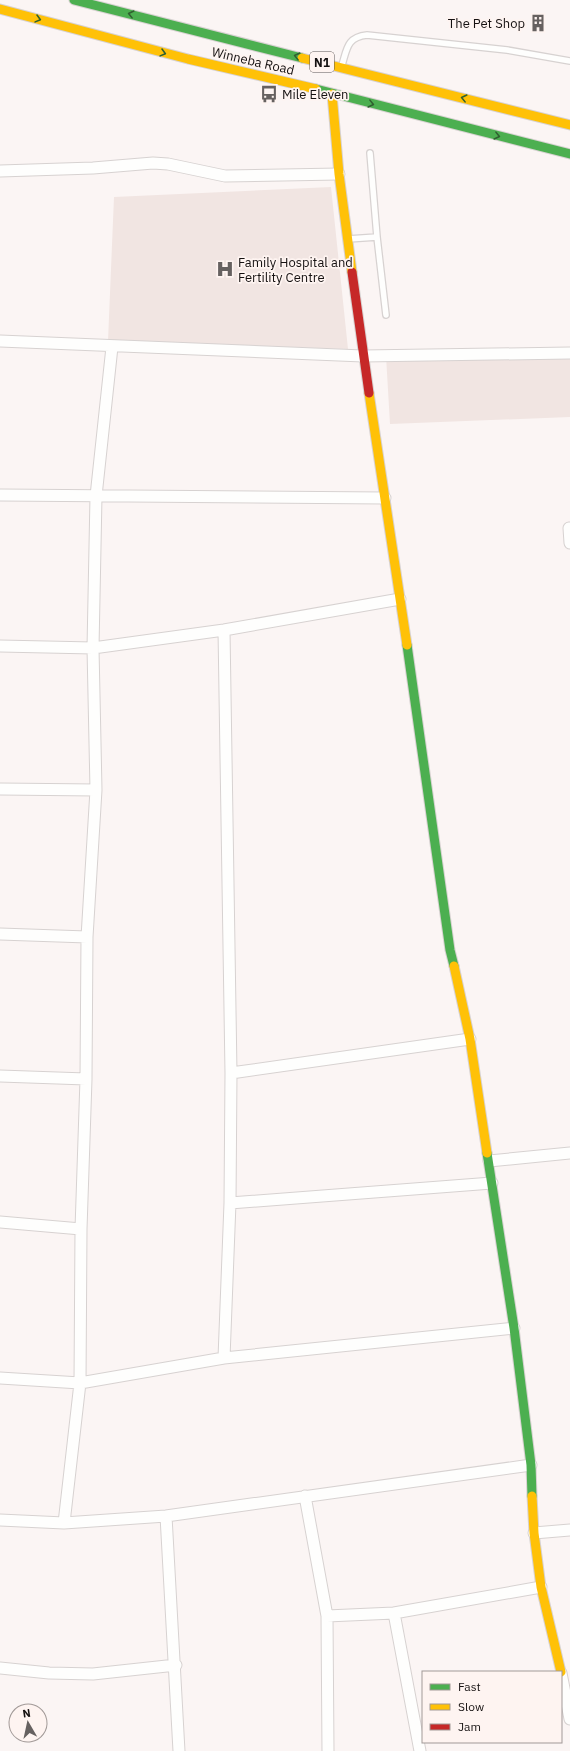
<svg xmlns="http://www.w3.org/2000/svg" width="570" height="1751" font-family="'IBM Plex Sans',sans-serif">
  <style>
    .built { fill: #f1e5e2 }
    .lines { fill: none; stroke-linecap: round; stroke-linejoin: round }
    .lane-casing { stroke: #d7d2d1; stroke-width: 8 }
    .street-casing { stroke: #d7d2d1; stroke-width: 13 }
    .fast-casing { stroke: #d7d2d1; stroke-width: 11 }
    .slow-casing { stroke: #d7d2d1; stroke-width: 11 }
    .jam-casing { stroke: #d7d2d1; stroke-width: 11 }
    .lane { stroke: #fefefd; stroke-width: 5.5 }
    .street { stroke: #fefefd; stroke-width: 11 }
    .fast { stroke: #4caf50; stroke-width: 9 }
    .slow { stroke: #ffc107; stroke-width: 9 }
    .jam { stroke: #c62828; stroke-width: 9 }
    .oneway { stroke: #306030 }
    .labels { text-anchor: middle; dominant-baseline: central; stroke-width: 3.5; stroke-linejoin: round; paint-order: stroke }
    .shield { fill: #fef4f1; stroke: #5b5554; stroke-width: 1 }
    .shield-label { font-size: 12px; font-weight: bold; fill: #151111 }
    .poi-label { font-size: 13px; fill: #151111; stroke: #fef4f1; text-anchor: start }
    .street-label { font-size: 13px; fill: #151111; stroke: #fef4f1 }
  </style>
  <rect width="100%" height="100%" fill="#fbf5f4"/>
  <path class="built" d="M331 187 348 349 108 341 114 197Z
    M570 355V417L390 424 386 356Z"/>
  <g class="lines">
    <g class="lane-casing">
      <path id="lane" d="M342 65C347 49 347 37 367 35L507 50 570 61
        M370 153 377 237 386 315
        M348 239 377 237"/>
    </g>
    <g class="street-casing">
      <path id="street" d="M0 171 93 168 153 163 168 164 225 176 339 174
        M0 341 363 356 570 353
        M0 495 385 498
        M569 528 570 543
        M224 630 231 1073 230 1203 224 1358
        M0 646 93 648 224 630 400 599
        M0 789 96 790 93 648 96 496 112 347
        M0 934 87 937
        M231 1073 470 1039
        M0 1076 86 1079
        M489 1161 570 1153
        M230 1203 492 1183
        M0 1222 81 1229
        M0 1378 80 1383 224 1358 514 1328
        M305 1496 327 1616 328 1751
        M166 1516 179 1751
        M0 1520 64 1523 166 1516 531 1465
        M64 1523 80 1383 81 1229 86 1079 87 937 96 790
        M534 1533 570 1530
        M394 1613 541 1587
        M327 1616 394 1613 420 1751
        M0 1668 49 1673 93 1674 176 1665
        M561 1673 570 1719"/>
    </g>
    <g class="fast-casing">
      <path id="fast" d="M74 0 302 58
        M316 89 570 154
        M407 645 450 950 454 966
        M487 1153 514 1328 531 1465 532 1496"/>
    </g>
    <g class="slow-casing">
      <path id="slow" d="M0 9 188 59 316 89
        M302 58 570 125
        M332 94 339 174 352 272
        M369 393 407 645
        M454 966 470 1039 487 1153
        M532 1496 534 1533 541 1587 561 1672"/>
    </g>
    <g class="jam-casing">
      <path id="jam" d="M352 272 369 393"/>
    </g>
    <use href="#lane" class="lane"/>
    <use href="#street" class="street"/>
    <use href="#fast" class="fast"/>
    <use href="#slow" class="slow"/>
    <use href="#jam" class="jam"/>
  </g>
  <defs><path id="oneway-chevron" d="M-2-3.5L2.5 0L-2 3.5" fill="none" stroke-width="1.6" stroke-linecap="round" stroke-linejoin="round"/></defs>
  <g class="oneway">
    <use href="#oneway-chevron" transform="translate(131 14) rotate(-166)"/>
    <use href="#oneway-chevron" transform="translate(38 19) rotate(15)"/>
    <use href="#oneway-chevron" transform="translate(163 53) rotate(15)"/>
    <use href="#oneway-chevron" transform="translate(297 56) rotate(-166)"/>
    <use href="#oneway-chevron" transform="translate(464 98) rotate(-166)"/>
    <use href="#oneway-chevron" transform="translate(371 104) rotate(14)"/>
    <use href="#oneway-chevron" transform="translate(497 136) rotate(14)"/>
  </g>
  <defs>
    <g id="building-bare" transform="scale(1.38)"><path d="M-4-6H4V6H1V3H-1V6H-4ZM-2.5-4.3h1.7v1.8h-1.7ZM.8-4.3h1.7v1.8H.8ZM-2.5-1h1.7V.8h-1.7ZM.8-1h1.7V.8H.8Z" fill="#666160" stroke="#fef4f1" stroke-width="2.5" paint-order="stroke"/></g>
    <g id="bus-bare" transform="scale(1.38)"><path d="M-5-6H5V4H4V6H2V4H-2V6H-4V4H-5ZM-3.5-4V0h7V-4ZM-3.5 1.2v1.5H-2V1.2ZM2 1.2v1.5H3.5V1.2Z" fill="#666160" stroke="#fef4f1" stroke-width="2.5" paint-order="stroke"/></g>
    <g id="hospital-bare" transform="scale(1.38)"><path d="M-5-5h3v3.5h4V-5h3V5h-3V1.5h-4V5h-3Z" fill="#666160" stroke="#fef4f1" stroke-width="2.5" paint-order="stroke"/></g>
  </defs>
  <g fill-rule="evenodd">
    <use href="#building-bare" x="538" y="23"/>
    <use href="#bus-bare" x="269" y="94"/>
    <use href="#hospital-bare" x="225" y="269"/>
  </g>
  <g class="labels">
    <rect class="shield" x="310" y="52" width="24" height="20" rx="3"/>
    <g class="shield-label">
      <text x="322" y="62">N1</text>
    </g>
    <g class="poi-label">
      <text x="525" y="23" text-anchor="end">The Pet Shop</text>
      <text x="282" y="94">Mile Eleven</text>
      <text x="238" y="262">Family Hospital and<tspan x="238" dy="15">Fertility Centre</tspan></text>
    </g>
    <g class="street-label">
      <text transform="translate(253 61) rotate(13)">Winneba Road</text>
    </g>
  </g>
  <rect x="422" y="1671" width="140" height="72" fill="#fef4f1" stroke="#a19997"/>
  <rect x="430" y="1684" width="20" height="6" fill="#4caf50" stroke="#a19997"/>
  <text x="458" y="1691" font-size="12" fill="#151111">Fast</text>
  <rect x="430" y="1704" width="20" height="6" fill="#ffc107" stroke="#a19997"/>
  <text x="458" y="1711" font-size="12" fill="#151111">Slow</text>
  <rect x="430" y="1724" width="20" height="6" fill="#c62828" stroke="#a19997"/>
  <text x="458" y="1731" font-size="12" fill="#151111">Jam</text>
  <g transform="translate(28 1723) rotate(351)"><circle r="19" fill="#fef4f1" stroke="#a19997"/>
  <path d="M0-3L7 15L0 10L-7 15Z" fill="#666160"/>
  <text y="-6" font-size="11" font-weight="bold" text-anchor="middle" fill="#151111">N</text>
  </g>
</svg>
